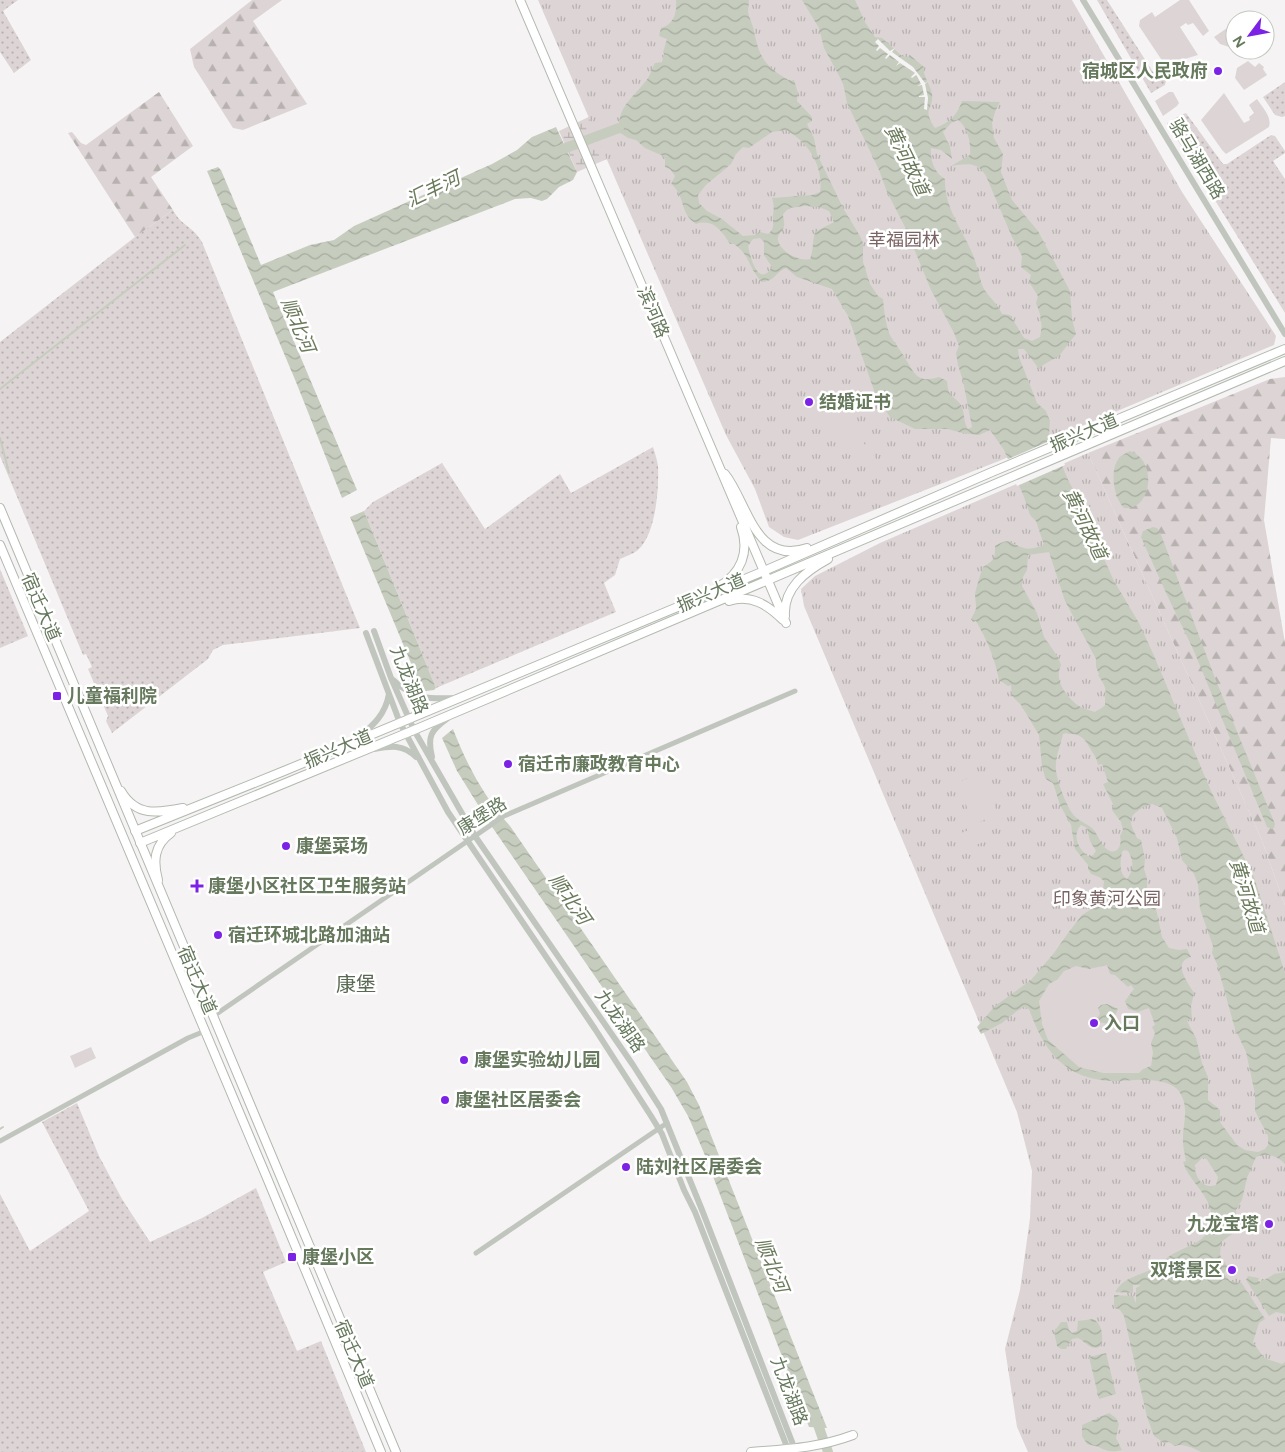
<svg xmlns="http://www.w3.org/2000/svg" width="1285" height="1452" font-family="Figtree,'Noto Sans SC',sans-serif">
  <style>
    .grass { fill: url(#grass-dots) }
    .forest { fill: url(#forest-firs) }
    .wetland { fill: url(#wetland-marsh) }
    .park { fill: url(#park-tufts) }
    .garden { fill: #ddd4d5 }
    .water { fill: url(#water-waves); fill-rule: evenodd }
    .pier { fill: #f6f3f5 }
    .lines { fill: none; stroke-linecap: round; stroke-linejoin: round }
    .stream { stroke: #c6cdbe; stroke-width: 2 }
    .river { stroke: #c6cdbe; stroke-width: 10 }
    .secondary-casing { stroke: #b3bbaf; stroke-width: 10 }
    .primary-casing { stroke: #b2b9ae; stroke-width: 10 }
    .minor { stroke: #c0c6bd; stroke-width: 5 }
    .tertiary { stroke: #c0c6bd; stroke-width: 6 }
    .secondary { stroke: #fff; stroke-width: 8 }
    .primary { stroke: #fff; stroke-width: 8 }
    .poi-dot { fill: #7c22e7; stroke: #fff; stroke-width: 2 }
    .labels { text-anchor: middle; dominant-baseline: central; stroke-width: 5; stroke-linejoin: round; paint-order: stroke }
    .poi-label { font-size: 18px; font-weight: bold; fill: #66795d; stroke: #fff; text-anchor: start }
    .street-label { font-size: 18px; fill: #66795d; stroke: #fff }
    .park-label { font-size: 18px; fill: #7b6464; stroke: #fff }
    .water-label { font-size: 19px; font-style: italic; fill: #6b7a5b; stroke: #fff }
    .quarter-label { font-size: 20px; fill: #5a6953; stroke: #fff }
  </style>
  <defs>
    <pattern id="grass-dots" width="8" height="8" patternUnits="userSpaceOnUse" patternTransform="scale(1.25)"><rect width="8" height="8" fill="#ddd4d5"/><path d="M2 2h.1M6 6h.1" fill="none" stroke="#b7b1b0" stroke-width="1.8" stroke-linecap="round"/></pattern>
    <pattern id="forest-firs" width="22" height="20" patternUnits="userSpaceOnUse" patternTransform="scale(1.25)"><rect width="22" height="20" fill="#ddd4d5"/><path d="M5 1l3.5 6h-7zM16 11l3.5 6h-7z" fill="#b7b1b0"/></pattern>
    <pattern id="wetland-marsh" width="20" height="14" patternUnits="userSpaceOnUse" patternTransform="scale(1.25)"><rect width="20" height="14" fill="#ddd4d5"/><path d="M1 5h8M5 5V1M11 12h8M15 12V8" fill="none" stroke="#b7b1b0"/></pattern>
    <pattern id="park-tufts" width="24" height="20" patternUnits="userSpaceOnUse" patternTransform="scale(1.25)"><rect width="24" height="20" fill="#ddd4d5"/><path d="M3 7l-1-3M5 7V3M7 7l1-3M15 17l-1-3M17 17v-4M19 17l1-3" fill="none" stroke="#b7b1b0"/></pattern>
    <pattern id="water-waves" width="16" height="10" patternUnits="userSpaceOnUse" patternTransform="scale(1.25)"><rect width="16" height="10" fill="#c6cdbe"/><path d="M0 5q4-4 8 0t8 0" fill="none" stroke="#a5ab9e"/></pattern>
  </defs>
  <rect width="100%" height="100%" fill="#f6f3f5"/>
  <path class="grass" d="M0 0H18L3 11 31 60 14 73 0 52Z
    M1097 0H1107L1153 72 1158 69 1166 81 1165 85 1151 93Z
    M1285 82V116L1282 117 1275 115 1263 97Z
    M1186 113 1223 164H1227L1271 135 1275 136 1285 151V153L1273 161 1285 179V313L1167 123 1181 115Z
    M173 210C182 227 192 225 202 242L360 628 223 645 213 650 208 659 112 733 106 721 108 716 88 669 92 667 86 654 83 655 0 456V342L135 237Z
    M653 447C655 453 657 460 658 466 659 489 656 534 638 550 633 554 626 556 620 559L615 575 604 583 616 612 436 688 364 511 373 502 442 463 485 529 560 474 571 493Z
    M0 569 28 636 0 648Z
    M77 1103 99 1156 122 1199 150 1242 202 1218 256 1188 286 1262 263 1272 297 1351 321 1341 366 1452H0V1194L30 1251 89 1211 42 1122Z"/>
  <path class="forest" d="M252 0H282L253 21 307 104 243 130 233 128 194 67 190 49Z
    M159 92 193 146 151 177 173 210 135 237 68 133 72 132 81 143 86 145Z
    M1285 377V439L1271 438 1264 520 1285 643V905L1261 838 1088 453 1270 379Z"/>
  <path class="wetland" d="M616 104 614 156 577 172 559 131Z"/>
  <path class="park" d="M538 0H1072L1182 192 1276 336 1274 345 999 461 798 540 784 537 769 527 755 489 726 435Z
    M1088 453 1261 838 1285 905V1452H1028L1017 1427 1005 1349 1020 1290 1030 1218 1032 1171 1017 1112 804 606 801 589 815 576 880 543Z"/>
  <path class="garden" d="M1180 0H1189L1209 31 1203 36 1193 23 1188 25 1186 23 1180 27 1198 55 1165 65 1139 26 1140 20 1152 12 1155 17Z
    M1227 28 1232 29 1235 46 1232 48 1220 44 1214 37Z
    M1248 61 1255 67 1259 63 1264 67 1263 69 1267 75 1244 90 1235 78 1237 68Z
    M1169 92H1173L1179 103 1177 106 1163 116 1155 101Z
    M1224 93 1244 123 1250 120 1249 117 1254 113 1249 105 1257 99C1263 108 1272 117 1269 127L1226 154 1222 150 1201 120Z
    M829 401 856 421 862 441 877 460V463C855 469 827 432 812 418L810 411 816 402Z
    M983 773 998 815 973 824 958 782Z
    M987 824 992 839 964 849 958 834Z
    M1107 965 1115 975 1128 987 1130 985 1134 989 1125 1001 1138 1012 1149 1008 1155 1026 1154 1037 1151 1043 1153 1053 1151 1066 1143 1069 1139 1073H1103L1079 1067 1048 1040 1042 1024 1039 1001 1049 984 1058 979 1064 971 1076 966 1089 969Z
    M91 1047 96 1058 75 1068 70 1056Z"/>
  <path class="water" d="M676 0H749C749 4 748 8 748 12 749 18 753 25 754 31 759 58 766 67 790 81L794 80 798 93 797 101 812 117V121L807 124 814 138 817 154 843 208 860 236 863 243V262L870 284 878 296 883 299C884 310 886 328 891 337 896 345 902 352 906 360 912 368 913 376 924 379 929 380 934 378 939 377L947 381C949 400 952 393 961 405 965 412 963 422 968 429L972 427 963 381 958 365 956 353 959 346 954 333 931 290 905 227 887 192 879 170 847 103 843 83 824 48 819 28 802 0H855L865 22 875 37 882 38 902 56 906 57 911 56 924 67C922 76 931 85 932 94 934 111 921 107 935 128 949 123 957 116 962 101L1000 102 996 109 992 123 994 138 1003 154 1001 172 1012 200 1038 231 1070 291 1072 319 1076 334 1059 356 1043 365 1039 369 1024 349H1018L1019 357 1037 403 1046 411 1050 421 1049 435 1069 482 1081 502 1100 550 1114 581 1139 623 1155 658 1211 791 1254 877 1285 973V1164C1276 1155 1268 1153 1256 1157L1247 1178 1242 1200 1236 1210V1228L1232 1234 1221 1242 1220 1255 1227 1266 1224 1274 1230 1281 1239 1283 1241 1282 1265 1319 1259 1323 1253 1342 1264 1358 1282 1364 1285 1362V1452H1201C1193 1448 1182 1443 1175 1446L1169 1442 1164 1443 1154 1436 1147 1417 1124 1316 1120 1310 1114 1307V1295L1133 1296 1136 1303V1288L1141 1285H1133V1293L1115 1292C1124 1277 1138 1276 1153 1269 1159 1266 1163 1261 1168 1257 1187 1244 1220 1241 1210 1208 1205 1191 1188 1179 1183 1162L1186 1161C1185 1155 1183 1148 1183 1142 1182 1124 1191 1107 1178 1090 1174 1085 1164 1082 1158 1081 1142 1078 1128 1081 1112 1081 1064 1079 1044 1051 1029 1009L1024 1007 1017 1011 1002 1023 981 1034 977 1027 995 1006 1031 980 1054 953 1068 933 1082 915 1093 908 1097 903 1102 899 1104 881 1099 877 1091 874 1088 869V865L1075 849 1071 825 1060 805 1053 783 1047 780 1045 777 1042 766 1039 735 1021 705 1012 696 1011 685 1008 686 999 680C995 659 987 640 976 621L973 622 971 619C978 607 976 609 975 595 975 592 981 572 983 567 994 560 995 560 995 546 1012 536 1009 544 1024 548 1030 550 1038 547 1044 545L1036 521 1030 515 1024 497 1004 450 990 430 979 435 962 433 948 429H915L890 417 876 396 848 316 832 289 797 277 786 268C774 273 776 281 762 282 748 268 751 256 734 244H730C722 231 713 218 696 224 679 213 686 196 671 184L675 176 670 169 665 167V160L663 156 645 148 636 140 628 138 619 132C617 105 634 98 648 78 651 73 652 68 655 63L662 62 664 54 663 52 667 39 659 36 661 28C674 24 677 13 676 0ZM958 120C968 128 971 142 970 155L951 166C967 164 977 161 986 176L1012 237 1022 256 1021 267 1031 275 1029 282 1038 296 1036 303C1041 315 1043 324 1040 337L1032 341 1024 338 1010 315 1002 314C997 302 986 295 982 285 979 275 977 265 973 255 963 230 944 208 945 179 934 173 930 159 931 148L941 150 952 159 950 147 943 132 951 123ZM786 130C808 142 824 166 820 192L812 195 772 198C774 205 774 208 773 215 772 223 776 227 768 234L760 232 755 235 743 236 722 219 707 211 699 203 698 195 706 185 731 164 736 154 743 147 749 148 772 132ZM805 206 819 207 829 211 834 222 815 232C812 242 814 248 810 259 800 262 780 252 778 240 777 234 783 232 784 226 785 223 783 218 783 214L789 208ZM760 238 764 242V255L772 267C758 289 750 256 748 246L753 239ZM1049 552 1065 601 1096 659V667L1099 674 1098 675C1103 683 1107 687 1105 697 1105 698 1105 704 1105 705 1103 708 1097 710 1095 712 1089 710 1081 708 1076 704 1065 694 1054 680 1061 665L1058 657 1044 637 1037 613 1022 586 1023 577 1027 570 1028 555ZM1067 733 1068 734C1081 733 1085 739 1091 750 1094 755 1097 758 1098 765L1102 764 1108 782 1103 784 1113 804 1112 810 1121 822 1123 830 1120 836C1122 843 1119 854 1110 851 1101 847 1099 836 1093 829 1087 823 1077 821 1072 813 1066 804 1059 786 1057 776 1053 761 1060 748 1063 734ZM1152 804 1162 808 1177 838 1182 860 1194 874 1198 884 1200 909 1213 946 1212 953 1217 964 1235 1029 1246 1052 1255 1094V1111L1268 1136V1145L1265 1149 1258 1152 1251 1151 1245 1150 1237 1145 1220 1122V1110L1208 1100V1077L1202 1063 1196 1038 1187 1021 1192 1018 1191 1006 1194 993C1187 982 1172 962 1191 957L1187 949 1179 950 1169 948 1162 937 1157 913 1153 900 1147 892V878L1144 869 1145 859 1141 840 1137 838C1135 833 1131 827 1131 822 1130 813 1145 806 1152 804ZM1081 825 1087 828 1090 841 1096 851 1093 855 1089 857C1079 850 1071 836 1081 825ZM1124 850 1128 851C1134 861 1134 870 1127 879 1119 874 1120 862 1122 852ZM1107 965 1110 974 1115 975 1128 987 1131 985 1134 989 1125 1001 1128 1009 1138 1012 1149 1008 1155 1025 1152 1027 1155 1033 1151 1043 1153 1053 1151 1066 1143 1069 1139 1073H1103L1079 1067 1048 1040 1042 1024 1039 1001 1049 984 1058 979 1064 971 1076 966 1089 969ZM1202 1158H1206L1218 1177 1216 1185C1204 1190 1194 1177 1195 1165Z
    M556 127 577 172 573 180 559 187 547 199 542 201 531 198 515 199 273 292 357 490 342 498 296 382 207 171 218 167 221 170 261 265 310 245 334 240 354 226 492 164 517 150 532 137Z
    M1130 451C1158 460 1152 511 1124 508 1114 498 1110 473 1117 461 1120 456 1125 453 1130 451Z
    M364 511 436 688 434 690 426 691 421 687 350 517Z
    M1153 527 1157 528 1160 532 1215 678 1275 824 1274 828 1271 829 1267 827 1193 649 1167 595 1141 537 1143 531Z
    M453 729C467 765 484 797 510 826L687 1082 699 1105 827 1428 809 1427 704 1153 688 1116 671 1087 488 821 457 771 442 738Z
    M1107 1004 1118 1009 1112 1022 1108 1024 1099 1022 1097 1018 1100 1014 1098 1008 1101 1005Z
    M1285 1272V1314L1276 1312 1269 1316 1246 1280 1248 1276 1259 1278 1258 1281 1261 1282 1262 1279 1265 1280 1274 1274Z
    M1093 1319C1102 1323 1104 1337 1101 1346 1091 1352 1086 1342 1078 1338L1072 1339 1066 1349H1061L1057 1346 1054 1332 1061 1322H1067L1069 1330 1072 1333 1077 1331 1078 1321Z
    M1106 1353 1116 1394 1099 1399 1089 1357Z
    M1109 1413 1116 1418 1119 1424 1116 1438 1122 1450C1113 1452 1107 1452 1099 1447 1095 1446 1091 1445 1087 1444L1082 1436V1425Z"/>
  <path class="pier" d="M878 39 890 51 895 48 892 52 913 67 925 83 928 81 925 84 928 98 927 110 924 109 925 97H919V96L924 95 922 85 917 86 921 84 917 76 916 75 912 78 911 77 915 73 900 63 896 66 899 62 890 55 886 59 885 58 888 54 880 48 877 51 876 50 879 46 875 42Z
    M1054 439 1065 465 1017 486 1006 460Z"/>
  <g class="lines">
    <path class="stream" d="M0 389 185 245
      M0 438 9 473
      M0 1129 3 1127"/>
    <path class="river" d="M555 152 619 128
      M815 1416 823 1439
      M827 1449 828 1452"/>
    <g class="secondary-casing">
      <path id="secondary" d="M520 0 786 623
        M725 474C748 503 755 566 807 548
        M718 587C741 574 750 552 741 527
        M729 601C751 594 768 605 783 620
        M785 616C783 588 806 571 828 559
        M121 791C136 817 158 813 183 808
        M135 831 284 771 764 571 992 472 1285 349
        M140 843 414 730 1285 361
        M158 880C153 861 154 845 171 833
        M751 1452C788 1449 818 1448 853 1435"/>
    </g>
    <g class="primary-casing">
      <path id="primary" d="M0 508 396 1452
        M0 545 267 1178 381 1452"/>
    </g>
    <path class="minor" d="M212 1017 504 816 795 691
      M0 1141 188 1038 205 1031
      M476 1253 667 1123"/>
    <path class="tertiary" d="M1083 0 1285 334
      M374 631 391 678 414 730 475 836 633 1065 661 1109 702 1210 796 1452
      M366 633 400 723 448 812 595 1029 651 1116 662 1134 684 1190 695 1212 789 1452
      M393 680C415 700 429 699 457 698
      M356 740C372 726 385 716 389 694
      M374 749C391 746 403 744 416 757
      M432 757C427 736 431 730 448 718"/>
    <use href="#secondary" class="secondary"/>
    <use href="#primary" class="primary"/>
  </g>
  <g class="poi-dot">
    <circle cx="1218" cy="71" r="5"/>
    <circle cx="809" cy="402" r="5"/>
    <rect x="52" y="691" width="10" height="10" rx="2.5"/>
    <circle cx="508" cy="764" r="5"/>
    <circle cx="286" cy="846" r="5"/>
    <path d="M194.5 878.5h5v5h5v5h-5v5h-5v-5h-5v-5h5z"/>
    <circle cx="218" cy="935" r="5"/>
    <circle cx="1094" cy="1023" r="5"/>
    <circle cx="464" cy="1060" r="5"/>
    <circle cx="445" cy="1100" r="5"/>
    <circle cx="626" cy="1167" r="5"/>
    <circle cx="1269" cy="1224" r="5"/>
    <rect x="287" y="1252" width="10" height="10" rx="2.5"/>
    <circle cx="1232" cy="1270" r="5"/>
  </g>
  <g class="labels">
    <g class="poi-label">
      <text x="1208" y="71" text-anchor="end">宿城区人民政府</text>
      <text x="819" y="402">结婚证书</text>
      <text x="67" y="696">儿童福利院</text>
      <text x="518" y="764">宿迁市廉政教育中心</text>
      <text x="296" y="846">康堡菜场</text>
      <text x="208" y="886">康堡小区社区卫生服务站</text>
      <text x="228" y="935">宿迁环城北路加油站</text>
      <text x="1104" y="1023">入口</text>
      <text x="474" y="1060">康堡实验幼儿园</text>
      <text x="455" y="1100">康堡社区居委会</text>
      <text x="636" y="1167">陆刘社区居委会</text>
      <text x="1259" y="1224" text-anchor="end">九龙宝塔</text>
      <text x="302" y="1257">康堡小区</text>
      <text x="1222" y="1270" text-anchor="end">双塔景区</text>
    </g>
    <g class="street-label">
      <text transform="translate(1197 159) rotate(59)">骆马湖西路</text>
      <text transform="translate(653 312) rotate(67)">滨河路</text>
      <text transform="translate(1084 433) rotate(-23)">振兴大道</text>
      <text transform="translate(711 593) rotate(-23)">振兴大道</text>
      <text transform="translate(41 607) rotate(67)">宿迁大道</text>
      <text transform="translate(409 680) rotate(68)">九龙湖路</text>
      <text transform="translate(338 749) rotate(-23)">振兴大道</text>
      <text transform="translate(482 816) rotate(-32)">康堡路</text>
      <text transform="translate(197 980) rotate(67)">宿迁大道</text>
      <text transform="translate(620 1021) rotate(55)">九龙湖路</text>
      <text transform="translate(354 1354) rotate(67)">宿迁大道</text>
      <text transform="translate(789 1391) rotate(69)">九龙湖路</text>
    </g>
    <g class="park-label">
      <text x="904" y="240">幸福园林</text>
      <text x="1107" y="899">印象黄河公园</text>
    </g>
    <g class="water-label">
      <text transform="translate(907 160) rotate(64)">黄河故道</text>
      <text transform="translate(433 189) rotate(-26)">汇丰河</text>
      <text transform="translate(298 325) rotate(67)">顺北河</text>
      <text transform="translate(1085 524) rotate(64)">黄河故道</text>
      <text transform="translate(1247 896) rotate(73)">黄河故道</text>
      <text transform="translate(570 899) rotate(55)">顺北河</text>
      <text transform="translate(772 1265) rotate(68)">顺北河</text>
    </g>
    <g class="quarter-label">
      <text x="356" y="984">康堡</text>
    </g>
  </g>
  <g transform="translate(1250 35) rotate(238)"><circle r="24" fill="#ffffff" stroke="#c2c9be"/>
  <path d="M0-4L9 19L0 12L-9 19Z" fill="#7c22e7"/>
  <text y="-8" font-size="14" font-weight="bold" text-anchor="middle" fill="#66795d">N</text>
  </g>
</svg>
